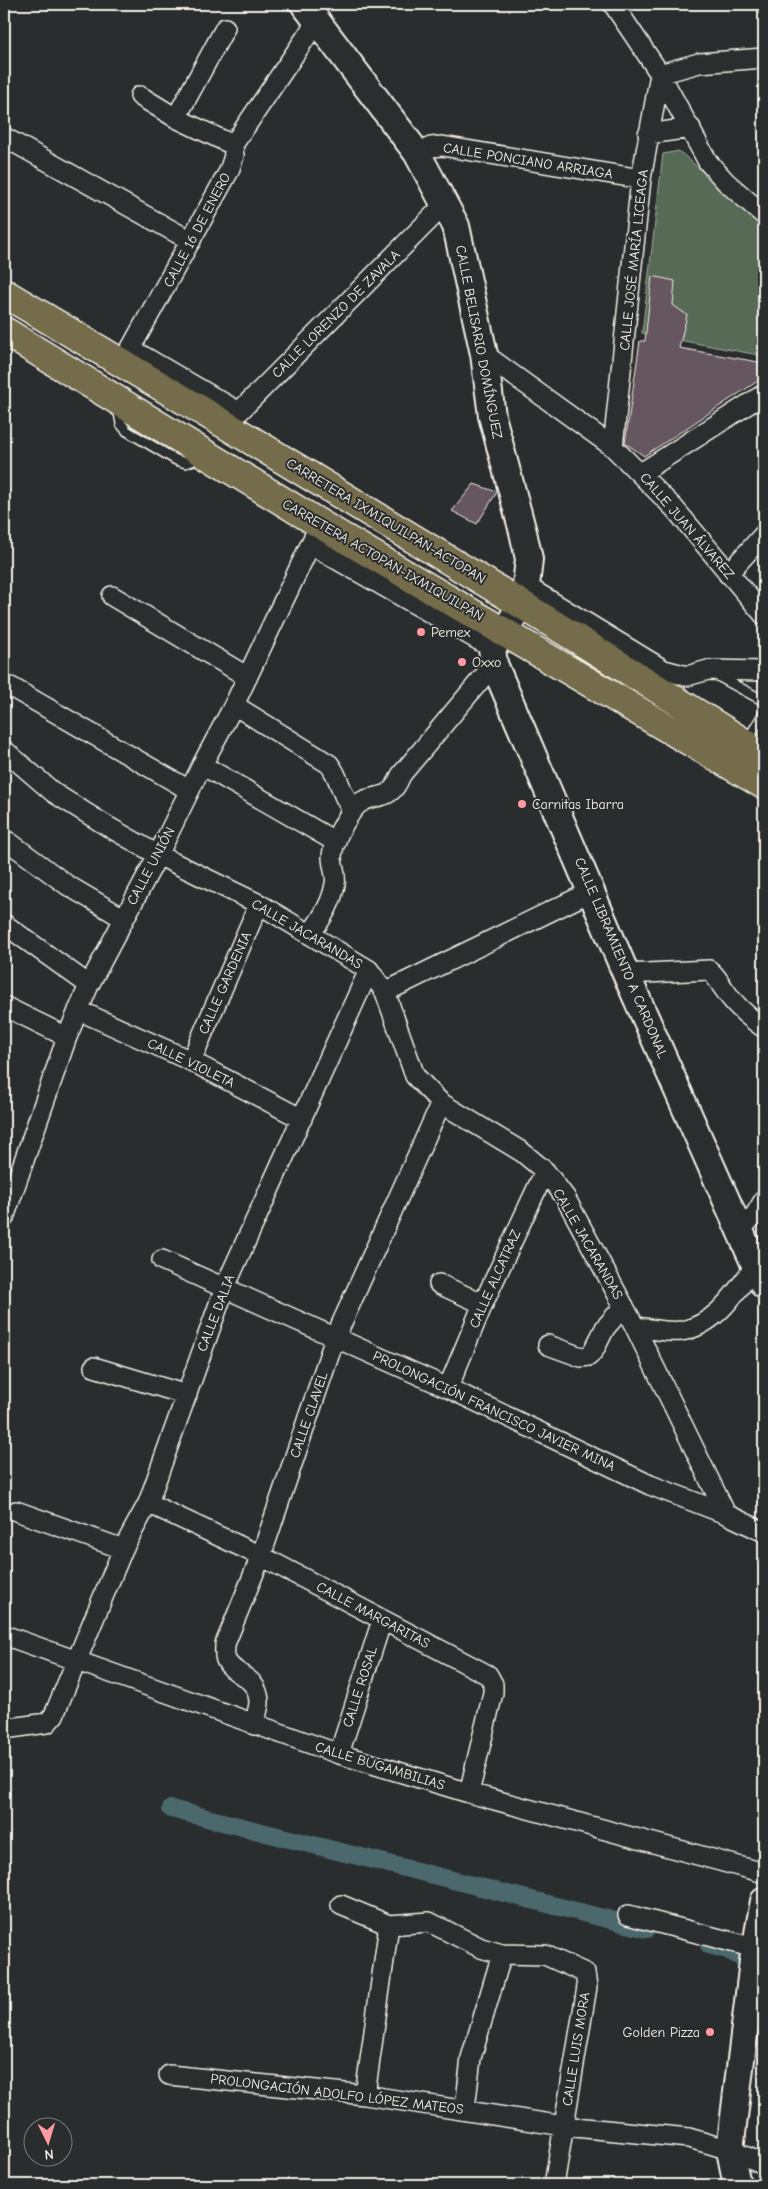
<svg xmlns="http://www.w3.org/2000/svg" width="768" height="2189" font-family="'Comic Neue',sans-serif">
  <style>
    .green { fill: #576b56; stroke: #a6ae9f }
    .lines { fill: none; stroke-linecap: round; stroke-linejoin: round }
    .canal { stroke: #4b696c; stroke-width: 18 }
    .building { fill: #66565f; stroke: #f4f1e8 }
    .lane-casing { stroke: #f4f1e8; stroke-width: 12 }
    .street-casing { stroke: #f4f1e8; stroke-width: 22 }
    .secondary-casing { stroke: #f4f1e8; stroke-width: 30 }
    .primary-casing { stroke: #f4f1e8; stroke-width: 31 }
    .lane { stroke: #2a2d2e; stroke-width: 9 }
    .street { stroke: #2a2d2e; stroke-width: 19 }
    .secondary { stroke: #2a2d2e; stroke-width: 26 }
    .primary { stroke: #746c4b; stroke-width: 28 }
    .poi-dot { fill: #ff9aa2; stroke: #2a2d2e; stroke-width: 2 }
    .labels { text-anchor: middle; dominant-baseline: central; stroke-width: 4; stroke-linejoin: round; paint-order: stroke }
    .street-label { font-size: 14px; fill: #f4f1e8; stroke: #2a2d2e }
    .poi-label { font-size: 14px; fill: #f4f1e8; stroke: #2a2d2e; text-anchor: start }
  </style>
  <rect width="100%" height="100%" fill="#2a2d2e"/>
  <filter id="ink" filterUnits="userSpaceOnUse"><feTurbulence type="fractalNoise" baseFrequency=".02" numOctaves="2"/><feDisplacementMap in="SourceGraphic" scale="10" xChannelSelector="R" yChannelSelector="G"/><feConvolveMatrix kernelMatrix="1 2 1 2 8 2 1 2 1" color-interpolation-filters="sRGB"/></filter>
  <g filter="url(#ink)">
    <path class="green" d="M679 151 764 225V356L642 333 663 154Z"/>
    <g class="lines">
      <path class="canal" d="M171 1809 647 1929
        M709 1945 728 1950 759 1968"/>
    </g>
    <path class="building" d="M652 276 675 281 673 305 687 315 679 348 764 363V377L644 456 625 443 640 341H645Z
      M474 484 497 492 477 524 452 511Z"/>
    <g class="lines">
      <g class="lane-casing">
        <path id="lane" d="M118 407 121 424 127 431 176 460 186 463 202 457
          M716 675 764 701
          M747 741 764 713"/>
      </g>
      <g class="street-casing">
        <path id="street" d="M613 4 660 74 708 162 726 182 764 215
          M140 96 176 118 233 145
          M176 118 225 28
          M648 134 691 128
          M4 137 191 241
          M417 153 431 147 442 146 641 179
          M131 349 239 412
          M484 354 613 447 674 508 764 615
          M122 364 229 171 234 156 233 145 317 21
          M226 425 445 204
          M613 447 641 179 660 74 699 63 764 58
          M641 473 764 394
          M311 545 492 648
          M728 574 764 534
          M526 586 664 670 687 676 708 670 764 671
          M112 596 246 676
          M11 687 189 790
          M234 705 329 764C341 778 340 796 353 809
          M4 750 54 793 107 826 158 855 259 904 369 970 385 992 415 1076 441 1103 522 1152 545 1171 565 1197 635 1327 726 1514
          M202 765 336 842
          M9 842 67 885 123 918
          M4 924 89 985
          M310 934C322 919 332 903 335 884 337 875 332 866 332 857 333 841 343 824 352 811 369 787 388 809 401 775L494 664
          M626 974 709 970C717 976 718 981 724 989 734 1005 748 1017 764 1028
          M385 992 592 891
          M4 1006 67 1037
          M78 1010 191 1061 302 1119
          M191 1061 259 904
          M4 1218 67 1037 89 985 158 855 202 765 234 705 320 524
          M740 1229 755 1215 764 1200
          M162 1260 448 1388 650 1485 726 1514 764 1532
          M439 1284 483 1304
          M635 1327C649 1328 667 1333 681 1331 717 1325 736 1291 756 1265
          M548 1345 581 1357 589 1356 594 1350 605 1328 624 1306
          M94 1367 187 1395
          M448 1388 483 1304 545 1171
          M148 1503 261 1556 488 1675 493 1684V1693L469 1793
          M16 1511 123 1549
          M4 1635 339 1754 469 1793 764 1873
          M254 1725C255 1718 259 1709 259 1702 258 1675 233 1676 226 1660 224 1656 225 1649 225 1644L261 1556 335 1338 441 1103
          M4 1729 47 1723 54 1715 123 1549 148 1503 225 1287 369 970
          M339 1754 382 1620
          M341 1905 389 1925 429 1922 481 1948 502 1954 545 1955 585 1973 587 1987 554 2185
          M628 1915 755 1948
          M169 2075 365 2095 564 2126 689 2138 730 2150 764 2164
          M365 2095 389 1925
          M465 2109 471 2058 502 1954"/>
      </g>
      <g class="secondary-casing">
        <path id="secondary" d="M304 4 417 153 456 226 484 354 492 416 523 532 529 559 526 586 521 604 505 632 492 648 494 664 626 974 764 1285
          M737 2185 730 2150 753 1961 764 1901"/>
      </g>
      <g class="primary-casing">
        <path id="primary" d="M4 293 226 425 521 604 764 755
          M4 331 320 524 764 785"/>
      </g>
      <use href="#lane" class="lane"/>
      <use href="#street" class="street"/>
      <use href="#secondary" class="secondary"/>
      <use href="#primary" class="primary"/>
    </g>
  </g>
  <g class="poi-dot">
    <circle cx="421" cy="632" r="5"/>
    <circle cx="462" cy="662" r="5"/>
    <circle cx="522" cy="804" r="5"/>
    <circle cx="710" cy="2032" r="5"/>
  </g>
  <g class="labels">
    <g class="street-label">
      <text transform="translate(528 161) rotate(9)">CALLE PONCIANO ARRIAGA</text>
      <text transform="translate(197 230) rotate(-62)">CALLE 16 DE ENERO</text>
      <text transform="translate(634 260) rotate(-84)">CALLE JOSÉ MARÍA LICEAGA</text>
      <text transform="translate(336 314) rotate(-45)">CALLE LORENZO DE ZAVALA</text>
      <text transform="translate(479 342) rotate(79)">CALLE BELISARIO DOMÍNGUEZ</text>
      <text transform="translate(386 521) rotate(31)">CARRETERA IXMIQUILPAN-ACTOPAN</text>
      <text transform="translate(687 526) rotate(49)">CALLE JUAN ÁLVAREZ</text>
      <text transform="translate(383 560) rotate(30)">CARRETERA ACTOPAN-IXMIQUILPAN</text>
      <text transform="translate(151 866) rotate(-62)">CALLE UNIÓN</text>
      <text transform="translate(307 934) rotate(30)">CALLE JACARANDAS</text>
      <text transform="translate(621 958) rotate(67)">CALLE LIBRAMIENTO A CARDONAL</text>
      <text transform="translate(225 983) rotate(-66)">CALLE GARDENIA</text>
      <text transform="translate(191 1063) rotate(26)">CALLE VIOLETA</text>
      <text transform="translate(588 1244) rotate(60)">CALLE JACARANDAS</text>
      <text transform="translate(495 1279) rotate(-66)">CALLE ALCATRAZ</text>
      <text transform="translate(216 1313) rotate(-69)">CALLE DALIA</text>
      <text transform="translate(494 1411) rotate(25)">PROLONGACIÓN FRANCISCO JAVIER MINA</text>
      <text transform="translate(309 1415) rotate(-71)">CALLE CLAVEL</text>
      <text transform="translate(373 1615) rotate(28)">CALLE MARGARITAS</text>
      <text transform="translate(360 1687) rotate(-72)">CALLE ROSAL</text>
      <text transform="translate(380 1766) rotate(17)">CALLE BUGAMBILIAS</text>
      <text transform="translate(576 2049) rotate(-81)">CALLE LUIS MORA</text>
      <text transform="translate(337 2094) rotate(7)">PROLONGACIÓN ADOLFO LÓPEZ MATEOS</text>
    </g>
    <g class="poi-label">
      <text x="431" y="632">Pemex</text>
      <text x="472" y="662">Oxxo</text>
      <text x="532" y="804">Carnitas Ibarra</text>
      <text x="700" y="2032" text-anchor="end">Golden Pizza</text>
    </g>
  </g>
  <rect width="768" height="2189" fill="none" stroke="#2a2d2e" stroke-width="20"/>
  <rect x="10" y="10" width="748" height="2169" fill="none" stroke="#f4f1e8" stroke-width="2" filter="url(#ink)"/>
  <g transform="translate(48 2142) rotate(175)"><circle r="24" fill="#2a2d2e" stroke="#7b7b78"/>
  <path d="M0-4L9 19L0 12L-9 19Z" fill="#ff9aa2"/>
  <text y="-8" font-size="14" font-weight="bold" text-anchor="middle" fill="#f4f1e8">N</text>
  </g>
</svg>
